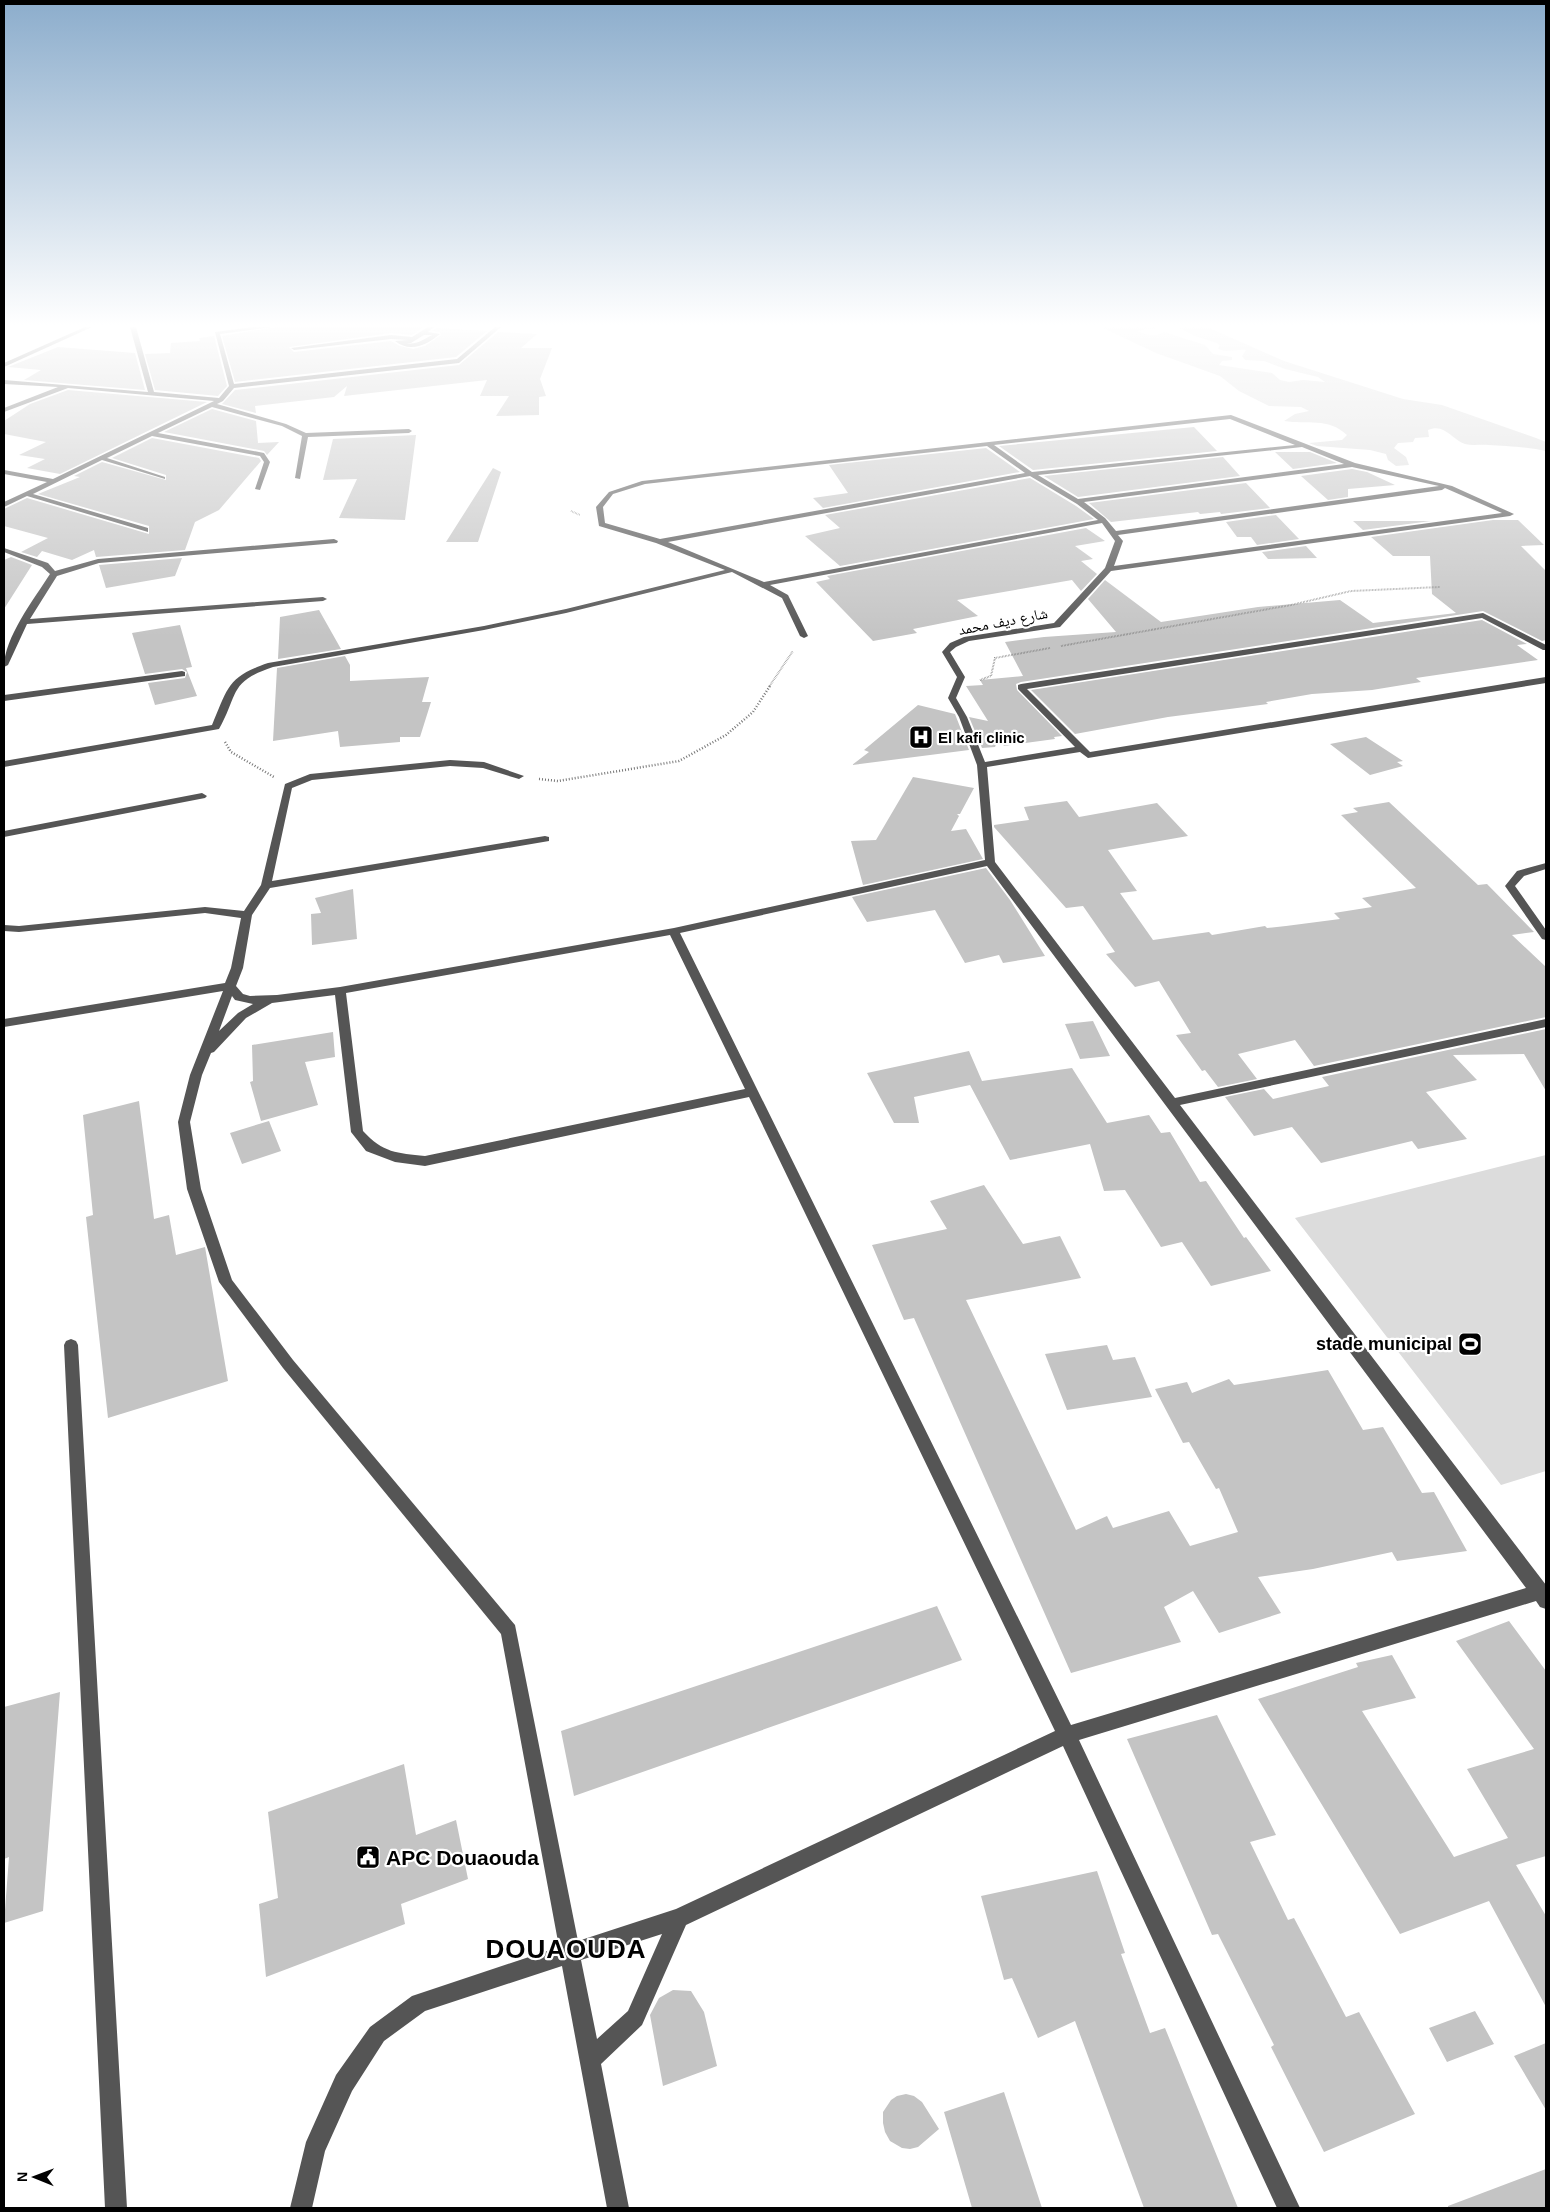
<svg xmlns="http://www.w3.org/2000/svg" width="1550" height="2212" font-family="Helvetica,'Noto Naskh Arabic',sans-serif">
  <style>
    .green { fill: #dcdcdc }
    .building { fill: #c4c4c4 }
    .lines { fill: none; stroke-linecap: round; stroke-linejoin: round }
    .path-far1 { stroke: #777; stroke-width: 2; stroke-dasharray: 0.5 1; stroke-linecap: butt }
    .path { stroke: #777; stroke-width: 2.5; stroke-dasharray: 1 2; stroke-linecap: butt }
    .minor { fill: #555; fill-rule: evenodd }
    .labels { text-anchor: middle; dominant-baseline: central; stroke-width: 4.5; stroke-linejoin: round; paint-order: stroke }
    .far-street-label { font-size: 15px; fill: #000; stroke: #fff }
    .far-poi-label { font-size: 15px; font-weight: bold; fill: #000; stroke: #fff; text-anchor: start }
    .poi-label { font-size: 18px; font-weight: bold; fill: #000; stroke: #fff; text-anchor: end }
    .near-poi-label { font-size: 21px; font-weight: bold; fill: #000; stroke: #fff; text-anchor: start }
    .near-district-label { font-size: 26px; font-weight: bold; letter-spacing: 1px; fill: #000; stroke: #fff }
  </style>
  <rect width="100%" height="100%" fill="#fff"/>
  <path class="green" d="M1101 327H1162L1137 331C1145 335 1156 338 1164 332L1205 345 1213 354 1232 357V360L1222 361 1219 365 1272 373 1280 380 1289 382 1303 380 1325 382 1318 377 1285 369 1264 361 1245 360 1242 356 1246 350C1236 349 1228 353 1218 349L1220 345 1217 343 1195 336 1177 327H1207L1284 361 1403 399 1442 405 1536 438 1546 442V451C1530 447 1505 446 1489 445 1481 444 1473 446 1465 444 1451 439 1445 423 1428 430L1429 437 1415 438 1413 442 1398 443 1394 448 1406 457 1409 465 1396 466 1388 460 1386 454 1370 450 1317 446 1309 443 1342 440 1347 435C1328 417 1307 425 1284 421L1295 414 1309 411 1301 407 1269 406 1239 391 1220 376 1156 353Z
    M1546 1155V1471L1501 1485 1295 1218Z"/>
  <path class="building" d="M276 327H424L412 335 391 333 289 347 294 352 391 341 400 346 413 349 425 346 441 335 440 332 432 331 436 328 487 331 456 357 235 382 222 336Z
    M498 332 537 334 521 348H552L540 379 546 396 539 397V415L496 416 509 396H480L487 380 344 396 347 386 334 397 255 406 256 413 222 404 235 390 459 365Z
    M214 336 227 386 218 396 155 390 145 354 170 353 171 343 200 341 199 338Z
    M58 347 135 353 145 390 24 380 41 370 8 367Z
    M68 390 207 402 60 474 27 468 45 459 19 455 46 442 4 434V421L30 404Z
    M212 409 256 421 258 443 279 442 267 455 264 451 164 432Z
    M1194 427 1217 451 1033 470 999 446Z
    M416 435 405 520 339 518 357 479 323 480 333 439Z
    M152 438 259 458 261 461 219 510 195 522 185 550 96 557 94 550 72 560 42 551 37 557 21 552 48 538 4 526V509L27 498 149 534V526L38 494 80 477 74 476 102 462 166 480V475L112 458Z
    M986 448 1020 472 823 508 813 498 848 493 829 465Z
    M1275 452H1310L1337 463 1293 469Z
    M1223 457 1240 476 1078 497 1044 476Z
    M493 468 501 472 478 542H446Z
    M1352 469 1367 472 1395 485 1348 489V497L1328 500 1301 476Z
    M1030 478 1076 506 1094 519 840 566 805 536 840 528 825 515Z
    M1246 483 1270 508 1221 514 1220 512 1200 514 1198 512 1111 522 1089 503Z
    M1276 515 1299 539 1257 545 1251 537H1237L1226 522Z
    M1493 520H1518L1544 545 1521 546 1546 571V640L1542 641 1483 611 1021 682 1016 684 1017 690 1062 736 1054 737 1055 739 1004 746 999 738 995 747 982 748 969 717 988 721 966 686 983 685 980 680 1023 676 1005 642 1044 637 1116 632 1088 599 1105 580 1161 622 1258 607 1340 600 1373 623 1456 613 1432 594 1430 556H1393L1371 537Z
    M1353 521H1431L1363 530Z
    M1086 528 1105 541 1075 546 1093 559 1081 561 1097 574 1081 591 1072 580 957 600 978 616 913 629 917 633 873 641 816 582 830 579 827 576Z
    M1306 546 1317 558 1268 559 1262 552Z
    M11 557 32 565 4 609V560Z
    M182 558 175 576 106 588 99 565Z
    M319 610 341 649 278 659 280 617Z
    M1482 620 1527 644 1517 645 1538 660 1416 678 1421 682 1372 690 1312 694 1266 702 1268 704 1168 717 1075 734 1031 690Z
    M180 625 192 667 186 668 197 696 155 705 148 683 185 678 187 672 182 669 145 674 132 633Z
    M345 656 350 665V681L429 677 422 702H431L420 737H400V742L340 747 338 731 273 741 277 668Z
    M918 705 955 714 969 750 852 765 869 752 864 750Z
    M1366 737 1403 761 1397 762 1403 766 1370 775 1330 744Z
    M913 777 974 788 960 814H957L959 816 951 831 966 829 983 859 863 885 851 841 876 840Z
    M1067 801 1079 817 1157 803 1188 836 1108 850 1137 891 1120 893 1153 940 1209 932 1212 935 1265 926 1267 928 1286 926 1340 919 1334 913 1372 907 1362 898 1416 888 1341 815 1358 812 1353 808 1389 802 1478 885 1487 884 1534 932 1512 935 1546 967V1017L1314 1066 1295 1040 1238 1054 1257 1079 1218 1087 1205 1070 1202 1071 1176 1035 1191 1033 1159 981 1135 987 1106 954 1115 952 1083 906 1066 908 994 827V825L1029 820 1024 807Z
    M986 868 1010 900 1045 956 1003 963 999 955 965 963 935 910 867 922 852 897Z
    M353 889 357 939 312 945 311 914 321 913 315 898Z
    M1093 1021 1110 1056 1080 1059 1065 1024Z
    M1546 1029V1091L1524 1054 1453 1055 1477 1080 1426 1092 1467 1139 1418 1149 1412 1141 1321 1163 1292 1127 1254 1136 1225 1097 1264 1089 1273 1099 1329 1086 1322 1077Z
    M333 1032 335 1057 305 1062 318 1105 261 1121 250 1082 253 1081 252 1045Z
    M969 1051 982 1081 1072 1068 1107 1123 1149 1115 1161 1133 1170 1132 1200 1182 1206 1181 1244 1238 1246 1237 1271 1271 1211 1286 1182 1242 1161 1247 1125 1190 1104 1191 1090 1144 1010 1160 970 1085 914 1097 919 1123H894L867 1073Z
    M139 1101 154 1219 169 1215 176 1255 205 1247 228 1381 108 1418 86 1217 93 1215 83 1115Z
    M269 1121 281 1151 242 1164 230 1133Z
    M984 1185 1023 1244 1060 1236 1081 1278 966 1300 1076 1530 1107 1516 1113 1528 1169 1511 1190 1546 1238 1532 1219 1488 1216 1489 1189 1442 1183 1443 1155 1389 1187 1382 1192 1393 1229 1379 1234 1385 1328 1370 1363 1430 1383 1427 1422 1493 1434 1492 1467 1551 1397 1561 1392 1552 1313 1569 1258 1577 1281 1613 1219 1633 1193 1591 1164 1607 1181 1642 1071 1673 914 1318 904 1320 872 1245 947 1229 930 1201Z
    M1107 1345 1113 1360 1135 1357 1152 1397 1067 1410 1045 1354Z
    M937 1606 962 1660 574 1796 561 1731Z
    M1509 1621 1546 1671V1856L1516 1865 1546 1916V2007L1489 1901 1400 1934 1258 1699 1358 1667 1356 1663 1392 1655 1416 1698 1362 1711 1454 1857 1508 1838 1467 1769 1534 1749 1456 1641Z
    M60 1692 43 1911 4 1923 9 1857 4 1859V1707Z
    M1217 1715 1276 1835 1250 1842 1288 1920 1294 1918 1346 2017 1359 2012 1415 2114 1324 2152 1271 2047 1274 2045 1218 1934 1212 1935 1127 1739Z
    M404 1764 416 1835 456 1820 468 1879 401 1904 405 1924 266 1977 259 1904 278 1898 268 1812Z
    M1097 1871 1125 1953 1121 1954 1150 2033 1165 2028 1238 2208H1144L1075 2021 1038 2038 1012 1978 1004 1980 981 1896Z
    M673 1990 691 1991 704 2012 717 2066 663 2086 650 2015 659 1998Z
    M1475 2011 1494 2044 1447 2062 1429 2028Z
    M1546 2043V2110L1514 2056Z
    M1004 2092 1042 2208H972L944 2112Z
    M906 2094 914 2096 922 2102 939 2129 918 2147 910 2149 902 2148 890 2141 885 2132 883 2123V2112L891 2100 897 2096Z
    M1546 2169V2208H1448V2206Z"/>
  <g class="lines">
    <path class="path-far1" d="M571 511 580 515
      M1061 646 1291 605 1351 591 1440 587
      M980 680 991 676 995 658 1050 648
      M769 687 793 651"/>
    <path class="path" d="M225 742 231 752 274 777
      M539 779 558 781 679 761 726 735 753 712 770 686"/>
    <path class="minor" d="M85 327H92L4 367V363Z
      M130 327H136L154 392 219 398 229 386 215 332 253 327H272L220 334 234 384 457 359 495 327H501L459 363 234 388 223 401 217 404 286 424 306 433 409 429 412 431 409 433 308 437 300 479 295 478 302 436 282 426 212 407 158 433 264 453 270 462 260 490 255 489 264 462 260 456 152 436 107 458 165 477V479L102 460 33 494 148 528V532L27 496 4 507V502L47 482 4 474V470L53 479 214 401 68 388 4 412V408L58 387 4 384V380L148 392Z
      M428 327H434L428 332 440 334C427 345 410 353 395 341L408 340 391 339 294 350 291 348 391 335 412 337ZM424 335H432C423 340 416 345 406 343H411Z
      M1231 415 1355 463 1452 486 1514 514 1510 516 1111 571 1060 627 969 641 956 647 950 652 965 677 956 698 967 717 985 762 1075 747 1018 689V685L1021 684 1483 613 1546 645V650H1543L1482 618 1027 689 1090 752 1546 677V683L1088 758 1080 752 987 767 995 862 1175 1098 1546 1019V1027L1180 1105 1546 1585V1609L1540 1607 1536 1601 1079 1740 1300 2208H1277L1063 1746 686 1925 642 2025 601 2064 629 2208H607L562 1966 425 2011 384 2041 352 2091 325 2151 312 2208H290L306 2142 336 2075 370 2027 412 1996 559 1947 501 1634 283 1368 219 1282 187 1189 178 1122 190 1075 223 991 4 1027V1019L225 983 231 968 241 918 205 913 19 932 4 931V925L19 926 205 907 244 911 261 885 285 784 310 774 450 760 484 762 524 776 519 779 483 768 450 766 312 780 292 788 272 881 545 836 549 837V841L270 888 252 915 243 968 236 986 243 994 250 996 277 995 340 987 674 928 985 860 977 765 959 717 948 698 957 677 942 652 950 643 964 637 1054 623 1105 568 1115 541 1102 523 770 585 788 595 808 636 804 638 800 636 782 598 732 572 566 613 484 630 273 667C228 682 239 694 219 729L4 767V761L212 725C228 688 227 677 268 663L484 626 566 609 725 570 656 543 599 526 596 507 609 492 642 481ZM1230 419 1295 445 1032 472 994 445ZM987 446 1025 473 660 539 605 523 603 507 613 494 645 484ZM1302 447 1344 464 1078 499 1038 475ZM1352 467 1439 486 1116 531 1105 518 1084 502ZM1030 476 1077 504 1098 520 764 582 668 542ZM1445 488 1502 513 1114 566 1123 541 1118 535 1442 490ZM987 866 1526 1588 1071 1725 680 933ZM670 935 745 1089 425 1156C397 1153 383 1153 363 1131L346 993ZM335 995 351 1132 366 1151 395 1162 425 1166 749 1097 1055 1731 676 1909 578 1941 515 1625 293 1360 232 1280 201 1189 190 1122 202 1075 211 1053 214 1052 246 1018 272 1003ZM232 996 235 1000 253 1004 238 1013 219 1031ZM662 1934 628 2011 597 2039 581 1960Z
      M334 539 338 541 337 543 99 563 57 576 30 619 323 597 327 599 323 601 27 624 8 665 4 667C4 638 34 599 50 574L42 567 4 552V548L48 563 55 571 98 559Z
      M182 671 185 672V676L4 701V695Z
      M202 793 207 796 205 798 4 837V831Z
      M1546 863V869L1524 876 1515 886 1546 930V940L1542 939 1505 886 1517 871Z
      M71 1339 76 1341 78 1345 127 2208H105L64 1345 66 1341Z"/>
  </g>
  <linearGradient id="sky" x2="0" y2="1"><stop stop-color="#8cadcc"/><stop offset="0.51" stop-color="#fff"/><stop offset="1" stop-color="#fff" stop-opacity="0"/></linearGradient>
  <rect width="1550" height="637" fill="url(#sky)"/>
  <defs>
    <g id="hospital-square" transform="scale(1.25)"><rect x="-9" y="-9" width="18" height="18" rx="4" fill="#000" stroke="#fff"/><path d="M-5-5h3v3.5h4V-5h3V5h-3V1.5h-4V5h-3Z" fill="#fff"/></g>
    <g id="stadium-square" transform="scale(1.25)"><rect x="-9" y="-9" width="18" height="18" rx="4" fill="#000" stroke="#fff"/><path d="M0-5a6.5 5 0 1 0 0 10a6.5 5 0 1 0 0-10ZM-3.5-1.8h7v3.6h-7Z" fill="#fff"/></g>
    <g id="civic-square" transform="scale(1.25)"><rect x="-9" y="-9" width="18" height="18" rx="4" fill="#000" stroke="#fff"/><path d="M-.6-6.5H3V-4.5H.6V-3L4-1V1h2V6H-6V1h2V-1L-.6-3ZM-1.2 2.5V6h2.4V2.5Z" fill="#fff"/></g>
  </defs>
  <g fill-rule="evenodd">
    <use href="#hospital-square" x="921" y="737"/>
    <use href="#stadium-square" x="1470" y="1344"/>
    <use href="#civic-square" x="368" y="1857"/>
  </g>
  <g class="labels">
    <g class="far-street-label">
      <text transform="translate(1003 621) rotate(-11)">شارع ديف محمد</text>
    </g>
    <g class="far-poi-label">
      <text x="938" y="737">El kafi clinic</text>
    </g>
    <g class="poi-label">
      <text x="1452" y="1344">stade municipal</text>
    </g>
    <g class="near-poi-label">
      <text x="386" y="1857">APC Douaouda</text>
    </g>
    <g class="near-district-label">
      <text x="566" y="1949">DOUAOUDA</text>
    </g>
  </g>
  <rect width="1550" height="2212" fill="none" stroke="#000000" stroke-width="10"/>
  <g transform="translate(35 2177) rotate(271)" stroke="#ffffff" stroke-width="4" paint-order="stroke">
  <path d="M0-4L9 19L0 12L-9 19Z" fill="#000000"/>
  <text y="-8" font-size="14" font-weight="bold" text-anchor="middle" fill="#000000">N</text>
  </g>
</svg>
